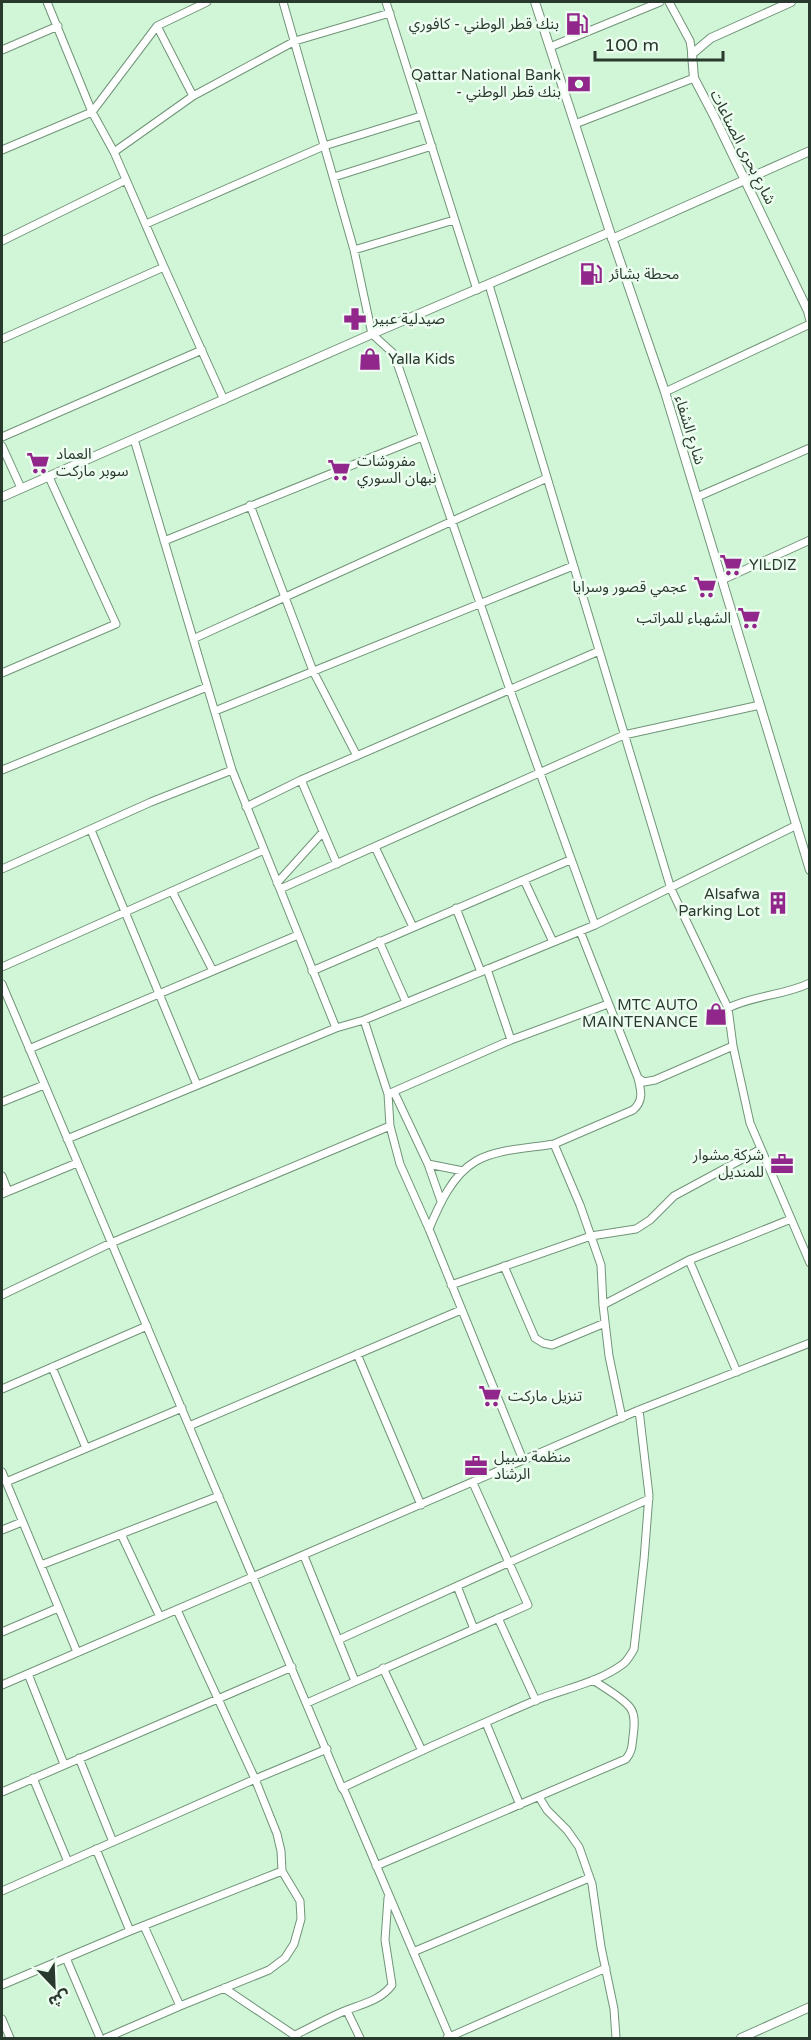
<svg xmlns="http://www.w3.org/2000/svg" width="811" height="2040" font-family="'Varela Round','Noto Sans Arabic',sans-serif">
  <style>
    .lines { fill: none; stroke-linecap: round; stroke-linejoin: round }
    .minor-casing { stroke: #719478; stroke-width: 9 }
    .tertiary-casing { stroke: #719478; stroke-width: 10 }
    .minor { stroke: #fff; stroke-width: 7 }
    .tertiary { stroke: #fff; stroke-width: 8 }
    .labels { text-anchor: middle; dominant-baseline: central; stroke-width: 5; stroke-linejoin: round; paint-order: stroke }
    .poi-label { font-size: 15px; fill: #2a392d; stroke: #edfdf0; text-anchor: start }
    .street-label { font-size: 15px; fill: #2a392d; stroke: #edfdf0 }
  </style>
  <rect width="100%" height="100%" fill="#d0f6d7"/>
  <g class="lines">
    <g class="minor-casing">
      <path id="minor" d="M47 2 92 112 114 152 164 267 224 400
        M283 2 354 250 372 334 394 354 510 690 595 925
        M386 2 477 290
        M669 2 690 41 692 54
        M157 26 193 96
        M550 47 660 2
        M2 50 58 26
        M575 124 694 78
        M2 150 92 112 157 26 207 2
        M114 152 193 96 295 41 390 13
        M334 177 432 146
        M146 224 324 146 421 116
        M2 241 126 180
        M354 250 454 220
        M489 285 671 889 728 1008
        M2 339 164 267
        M665 392 810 324
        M2 437 202 350
        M134 439 232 770 336 1028
        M2 446 21 488
        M697 497 810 448
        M250 505 313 671 357 756
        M164 541 422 437
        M722 580 810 540
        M193 639 547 478
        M2 673 116 624 49 477
        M215 711 573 566
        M2 770 207 687
        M301 780 337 864
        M246 807 301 780 599 651
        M91 830 197 1085
        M375 847 413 927
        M2 869 151 802 232 770
        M524 880 553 942
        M277 883 323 832
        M280 889 624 735 760 705
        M172 891 213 971
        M456 908 481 972
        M379 941 406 1002
        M2 967 264 850
        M487 969 511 1040 608 1004
        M312 971 570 860
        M810 983C783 996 754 995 728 1008L733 1046 750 1123 810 1263
        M2 984 342 1788 345 1792 450 2038
        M364 1020 388 1094 390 1126 400 1164 429 1229 523 1460
        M29 1049 298 935
        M638 1078 644 1082 655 1080 733 1046
        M394 1092 428 1164 441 1201
        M388 1094 511 1040
        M2 1102 44 1085
        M67 1139 336 1028 364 1020 595 925 797 825
        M554 1144 633 1110C644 1101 641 1090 638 1078L580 931
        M428 1164 463 1171
        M2 1176 8 1191
        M2 1194 77 1163
        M429 1229C439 1205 452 1175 476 1161 496 1149 531 1148 554 1144L580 1205 601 1265 603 1305 609 1356 622 1418
        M689 1260 737 1372
        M504 1266 535 1338 543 1343 552 1345 605 1323
        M451 1285 591 1236 636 1229 650 1220 674 1196 761 1149
        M2 1295 111 1243 390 1126
        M603 1305 689 1260 791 1219
        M357 1354 421 1505
        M52 1367 86 1448
        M2 1389 147 1326
        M189 1426 461 1310
        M2 1472 77 1652
        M6 1482 182 1408
        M2 1530 22 1522
        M121 1534 160 1617
        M304 1556 355 1681
        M41 1565 219 1496
        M457 1586 474 1629
        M498 1618 536 1701
        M2 1632 58 1608
        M338 1640 649 1499
        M383 1668 422 1751
        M28 1674 64 1764
        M2 1685 639 1410 810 1343
        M307 1703 528 1605 473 1483
        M486 1723 520 1805
        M79 1758 113 1842
        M33 1778 68 1862
        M342 1788C405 1758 469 1729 534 1701 563 1689 598 1683 623 1664 628 1660 631 1654 634 1649L644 1560 649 1495 639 1410
        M2 1792 292 1667
        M539 1797 547 1810 567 1830 579 1847 592 1884 601 1947 614 2009 616 2038
        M96 1849 130 1931
        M376 1866 626 1759C632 1752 632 1746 633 1737 634 1729 636 1717 631 1709 625 1699 603 1687 593 1680
        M2 1891 255 1779 327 1749
        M144 1926 180 2006
        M413 1952 589 1878
        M66 1958 100 2038
        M2 1985 130 1931 282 1871
        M224 1988 297 2037
        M347 2011 360 2038
        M2 2019 10 2038
        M295 2035C312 2027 329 2017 347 2010 363 2004 381 2000 392 1985L385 1940 388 1898
        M106 2038 180 2006 269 1970 285 1958 294 1944 301 1919 300 1901 282 1871 281 1851 277 1834 255 1779 177 1610
        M447 2038 606 1968"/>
    </g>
    <g class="tertiary-casing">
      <path id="tertiary" d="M535 2 610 232 665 392 810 870
        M791 2 711 38 692 54 694 78 714 116 808 311 810 319
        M612 239 810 151
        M2 497 372 334 610 232
        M741 2038 810 2007"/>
    </g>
    <use href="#minor" class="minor"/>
    <use href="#tertiary" class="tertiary"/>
  </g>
  <defs>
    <g id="fuel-bare" transform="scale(1.8)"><path d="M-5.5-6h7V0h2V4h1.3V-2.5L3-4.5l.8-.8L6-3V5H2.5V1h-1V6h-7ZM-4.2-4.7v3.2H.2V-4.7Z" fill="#91278b" stroke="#edfdf0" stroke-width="2.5" paint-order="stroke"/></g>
    <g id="bank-bare" transform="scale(1.8)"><path d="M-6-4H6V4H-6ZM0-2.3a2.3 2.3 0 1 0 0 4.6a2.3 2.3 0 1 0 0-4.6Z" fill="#91278b" stroke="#edfdf0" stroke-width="2.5" paint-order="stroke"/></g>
    <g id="pharmacy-bare" transform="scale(1.8)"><path d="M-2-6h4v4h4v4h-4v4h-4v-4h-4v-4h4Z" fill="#91278b" stroke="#edfdf0" stroke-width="2.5" paint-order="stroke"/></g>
    <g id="shop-bare" transform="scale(1.8)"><path d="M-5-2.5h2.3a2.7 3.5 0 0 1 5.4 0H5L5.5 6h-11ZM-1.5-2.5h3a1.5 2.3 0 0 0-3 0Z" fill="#91278b" stroke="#edfdf0" stroke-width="2.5" paint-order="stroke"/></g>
    <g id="supermarket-bare" transform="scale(1.8)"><path d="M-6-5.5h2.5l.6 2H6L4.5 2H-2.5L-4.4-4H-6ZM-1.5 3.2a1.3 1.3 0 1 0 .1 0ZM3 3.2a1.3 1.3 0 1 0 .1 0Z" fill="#91278b" stroke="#edfdf0" stroke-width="2.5" paint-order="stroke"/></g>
    <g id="building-bare" transform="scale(1.8)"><path d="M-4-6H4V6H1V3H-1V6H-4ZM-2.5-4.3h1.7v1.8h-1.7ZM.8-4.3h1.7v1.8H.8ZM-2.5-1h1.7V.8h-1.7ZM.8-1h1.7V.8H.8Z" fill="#91278b" stroke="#edfdf0" stroke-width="2.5" paint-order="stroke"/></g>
    <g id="office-bare" transform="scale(1.8)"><path d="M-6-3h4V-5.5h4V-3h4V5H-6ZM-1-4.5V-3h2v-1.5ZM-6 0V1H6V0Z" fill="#91278b" stroke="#edfdf0" stroke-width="2.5" paint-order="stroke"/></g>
  </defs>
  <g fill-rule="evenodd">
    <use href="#fuel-bare" x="577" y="24"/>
    <use href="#bank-bare" x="579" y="84"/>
    <use href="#fuel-bare" x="591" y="274"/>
    <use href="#pharmacy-bare" x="355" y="319"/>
    <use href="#shop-bare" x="370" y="359"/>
    <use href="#supermarket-bare" x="38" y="463"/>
    <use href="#supermarket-bare" x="339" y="470"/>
    <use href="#supermarket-bare" x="731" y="565"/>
    <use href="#supermarket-bare" x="705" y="587"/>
    <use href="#supermarket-bare" x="749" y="618"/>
    <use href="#building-bare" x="778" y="903"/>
    <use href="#shop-bare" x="716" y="1014"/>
    <use href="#office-bare" x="782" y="1164"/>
    <use href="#supermarket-bare" x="490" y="1396"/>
    <use href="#office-bare" x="476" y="1466"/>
  </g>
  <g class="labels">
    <g class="poi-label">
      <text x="559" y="24" text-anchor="end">بنك قطر الوطني - كافوري</text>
      <text x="561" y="75" text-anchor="end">Qattar National Bank<tspan x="561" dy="17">- بنك قطر الوطني</tspan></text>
      <text x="609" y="274">محطة بشائر</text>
      <text x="373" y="319">صيدلية عبير</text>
      <text x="388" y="359">Yalla Kids</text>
      <text x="56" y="454">العماد<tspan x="56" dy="17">سوبر ماركت</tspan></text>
      <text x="357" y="461">مفروشات<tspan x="357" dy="17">نبهان السوري</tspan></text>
      <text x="749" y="565">YILDIZ</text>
      <text x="687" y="587" text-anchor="end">عجمي قصور وسرايا</text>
      <text x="731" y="618" text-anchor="end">الشهباء للمراتب</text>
      <text x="760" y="894" text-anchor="end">Alsafwa<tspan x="760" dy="17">Parking Lot</tspan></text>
      <text x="698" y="1005" text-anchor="end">MTC AUTO<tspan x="698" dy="17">MAINTENANCE</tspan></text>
      <text x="764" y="1155" text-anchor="end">شركة مشوار<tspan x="764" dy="17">للمنديل</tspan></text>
      <text x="508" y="1396">تنزيل ماركت</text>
      <text x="494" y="1457">منظمة سبيل<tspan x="494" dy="17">الرشاد</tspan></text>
    </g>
    <g class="street-label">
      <text transform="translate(743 147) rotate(63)">شارع بحرى الصناعات</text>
      <text transform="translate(690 430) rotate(73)">شارع الشفاء</text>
    </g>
  </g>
  <rect width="811" height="2040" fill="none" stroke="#2a392d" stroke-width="6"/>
  <g transform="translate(54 1986) rotate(157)" stroke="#edfdf0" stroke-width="4.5" paint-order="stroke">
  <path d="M0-4.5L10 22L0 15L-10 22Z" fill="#2a392d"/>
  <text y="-9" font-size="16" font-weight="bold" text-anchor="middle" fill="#2a392d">ش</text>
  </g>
  <path d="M595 51v9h128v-9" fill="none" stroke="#2a392d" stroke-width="3"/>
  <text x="604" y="51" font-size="18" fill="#2a392d" stroke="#edfdf0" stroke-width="4.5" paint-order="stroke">100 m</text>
</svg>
